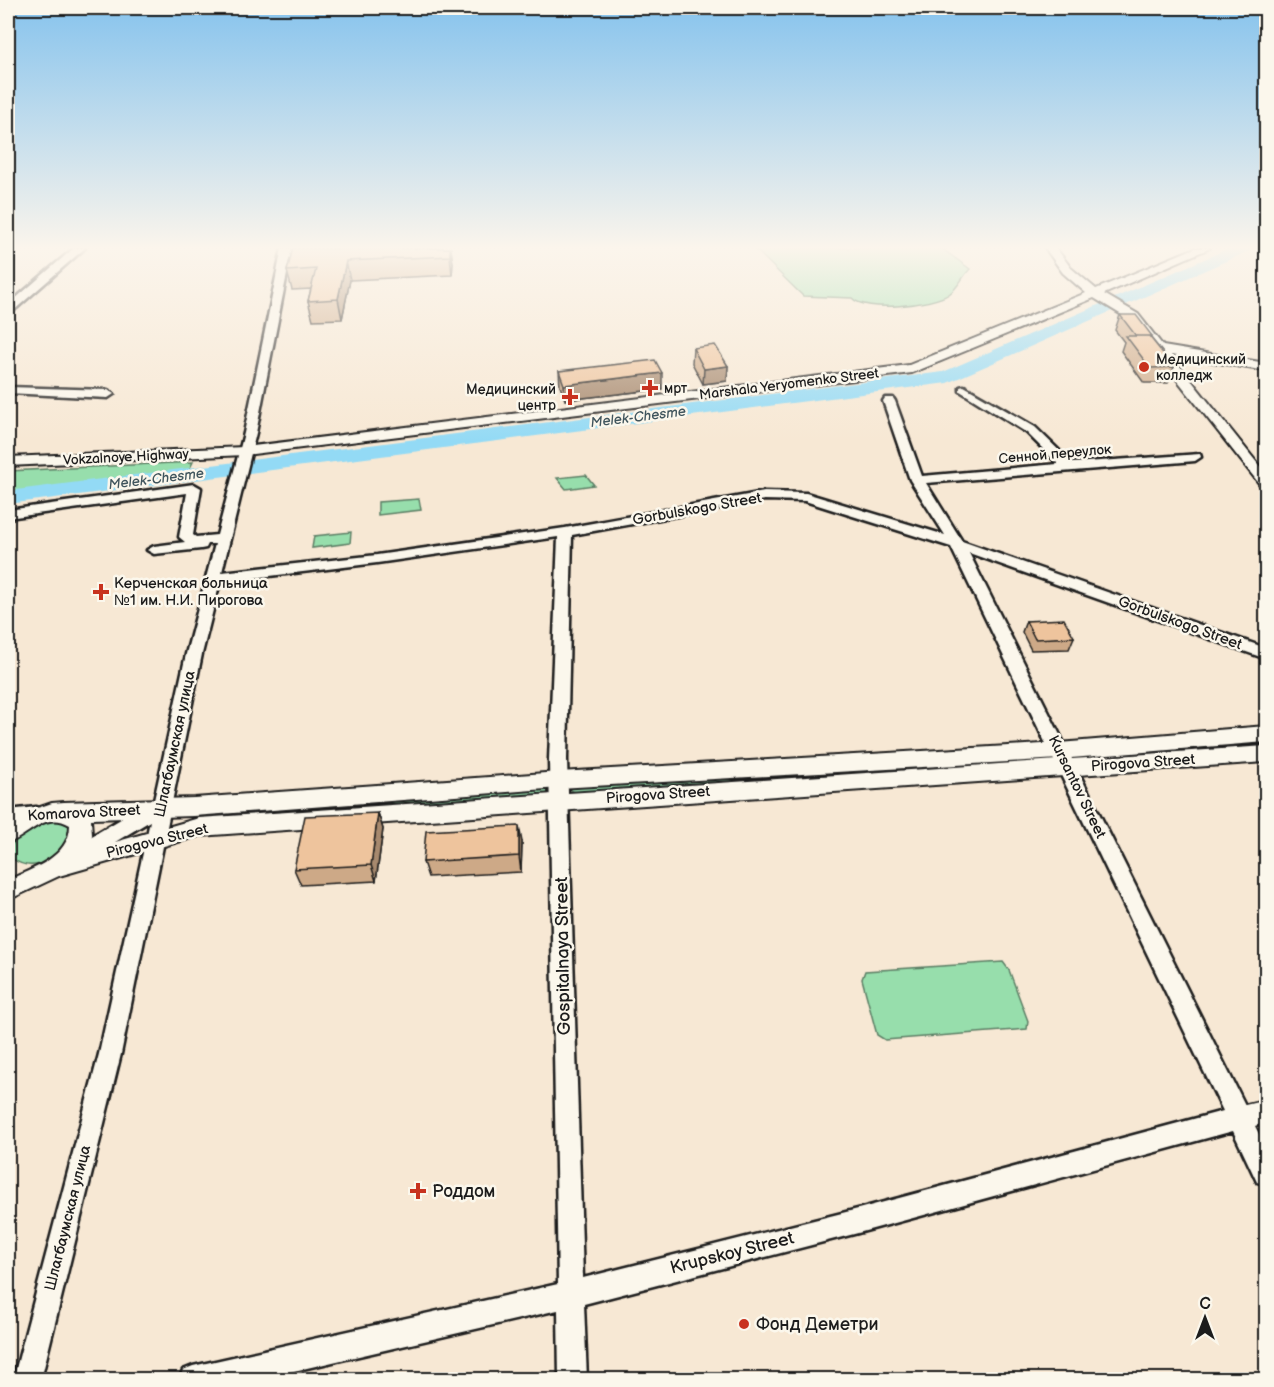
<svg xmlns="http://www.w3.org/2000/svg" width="1274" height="1387" font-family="'Balsamiq Sans',sans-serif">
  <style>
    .green { fill: #97deac; stroke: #5a7d64; stroke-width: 1.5 }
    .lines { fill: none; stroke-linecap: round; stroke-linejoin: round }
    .river { fill: #93daf5; fill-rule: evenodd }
    .minor-casing { stroke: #1c1c1c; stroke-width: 5 }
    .major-casing { stroke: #1c1c1c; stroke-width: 4 }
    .minor { fill: #fbf7ec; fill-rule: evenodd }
    .major { fill: #fbf7ec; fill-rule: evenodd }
    .wall { fill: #cda987; stroke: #1c1c1c; stroke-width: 1.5 }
    .shaded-wall { fill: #a7896e; stroke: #1c1c1c; stroke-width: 1.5 }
    .building { fill: #eec49d; stroke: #1c1c1c; stroke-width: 1.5 }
    .poi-dot { fill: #c8321e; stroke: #fbf7ec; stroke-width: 2 }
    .labels { text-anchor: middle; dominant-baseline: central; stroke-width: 5; stroke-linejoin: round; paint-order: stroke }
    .far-poi-label { font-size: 14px; fill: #1c1c1c; stroke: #fbf7ec; text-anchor: start }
    .far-street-label { font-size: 14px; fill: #1c1c1c; stroke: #fbf7ec }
    .far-water-label { font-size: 14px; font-style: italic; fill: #40555d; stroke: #fbf7ec }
    .street-label { font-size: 15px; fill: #1c1c1c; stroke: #fbf7ec }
    .poi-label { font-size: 15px; fill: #1c1c1c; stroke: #fbf7ec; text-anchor: start }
    .near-street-label { font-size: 18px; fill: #1c1c1c; stroke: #fbf7ec }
    .near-poi-label { font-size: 18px; fill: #1c1c1c; stroke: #fbf7ec; text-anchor: start }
  </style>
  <rect width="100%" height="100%" fill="#f7e8d4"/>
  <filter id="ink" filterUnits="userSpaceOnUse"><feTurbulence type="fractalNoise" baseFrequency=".0167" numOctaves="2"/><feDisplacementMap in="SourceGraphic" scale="12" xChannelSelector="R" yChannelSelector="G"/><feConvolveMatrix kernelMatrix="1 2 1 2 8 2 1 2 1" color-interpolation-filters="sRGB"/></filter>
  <g filter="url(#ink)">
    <path class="green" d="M754 248H941L970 269C962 277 958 288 949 294 933 305 865 313 852 298L803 296Z
      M193 462 188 472 8 494V471Z
      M586 475 594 485 566 489 557 478Z
      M419 499 421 510 378 515V502Z
      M351 532 350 543 312 548 314 536Z
      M1266 733V746L1099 758 1089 755 1096 744Z
      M1046 759 1043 762 579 793 572 791 568 785Z
      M550 783V794L543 796 239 812Z
      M52 819 67 824 71 829C69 836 67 847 62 852 49 864 28 871 13 859 3 835 35 826 52 819Z
      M1003 962 1009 970 1028 1021 1027 1029 885 1040 877 1035 862 979 865 971Z"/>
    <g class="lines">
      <path class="river" d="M1230 248H1251L1249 251 947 383 8 504V491L943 372Z"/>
      <g class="minor-casing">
        <path id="minor" d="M74 248H85L12 312 8 313V305Z
          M282 248H292L256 433 222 572 377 555 565 528 764 492 806 493 945 535 910 480 883 401 885 398H893L895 401 922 476 1058 464 1027 433 960 391V387L964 386 1035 427 1072 463 1200 454 1201 457 1195 461 926 483 962 541 1266 648V659L969 553 1245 1105 1266 1100V1122L1255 1126 1266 1148V1185L1257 1182 1233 1131 858 1233 584 1304 587 1380H559L558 1310 255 1380H179L183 1370 193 1366 558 1284 549 759 558 537 377 563 220 582 202 654 121 1054 41 1380H13L99 1054 150 821 77 865 70 867 63 865 60 859 63 853 131 813 153 805 186 654 215 544H208L206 548 201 549 154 554 147 550 154 546 185 542 179 537 187 493 8 518V510L194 484 201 488 193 535 196 537 217 535 244 433ZM764 500 805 501 951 547 1223 1111 858 1209 583 1278 567 759 572 535Z
          M8 387 108 390 114 394 108 398 8 393Z
          M36 807 43 809 45 814 43 819 8 824V810Z"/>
      </g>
      <g class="major-casing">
        <path id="major" d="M1045 248H1056L1071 268 1096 289 1195 248H1210L1104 294 1138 314 1163 346 1266 363V371L1171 355 1266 474V488L1261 486 1130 320 1094 298 912 373 244 455 8 466V457L244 447 909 365 1086 293 1063 273Z
          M1266 726V742L1059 759 559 788 194 816 91 819 92 835 87 850 199 818 1266 746V762L199 836 59 876 8 900V880C32 869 70 857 70 825 45 810 29 836 8 843V821L14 816 52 803 64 802 194 798 559 772 1059 743Z"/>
      </g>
      <use href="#minor" class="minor"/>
      <use href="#major" class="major"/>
    </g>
    <path class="wall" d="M293 248H451L453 263 452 275 350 280 342 319 313 320 308 301 311 289 292 290 287 271Z
      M1120 315 1152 336 1151 338 1174 367 1168 383H1144L1121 351 1124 342 1115 330Z
      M693 348 728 366 727 381 703 384 692 363Z
      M559 371 662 389 565 400 560 386Z
      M1026 621 1074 637 1069 649 1031 650 1022 632Z
      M378 813 383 829 376 881 301 885 294 869Z
      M522 842 521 872 428 877 423 862Z"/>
    <path class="shaded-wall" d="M450 248 453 263 452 275 450 256Z
      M346 261 350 280 342 319 338 299Z
      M728 366 727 381 703 384 704 369Z
      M662 373V389L565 400 564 385Z
      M378 813 383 829 376 881 371 865Z
      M519 826 522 842 521 872 519 856Z"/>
    <path class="building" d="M293 248 349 249 450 248V256L346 261 338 299 308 301 316 269 287 271Z
      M1120 315H1136L1152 336H1136Z
      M1126 336H1149L1174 367 1150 368Z
      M715 345 728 366 704 369 693 348Z
      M655 360 662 373 564 385 559 371Z
      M1064 619 1074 637 1035 639 1026 621Z
      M378 813 371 865 294 869 305 816Z
      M519 826V856L423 862 426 831Z"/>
  </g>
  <linearGradient id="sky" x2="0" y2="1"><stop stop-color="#86c3ed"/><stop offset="0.56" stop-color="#fbf5ec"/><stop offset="1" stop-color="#fbf5ec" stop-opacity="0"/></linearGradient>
  <rect width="1274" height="442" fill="url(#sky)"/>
  <g class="poi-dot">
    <circle cx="1144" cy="367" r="6"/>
    <path d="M647 379h6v6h6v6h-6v6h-6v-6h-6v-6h6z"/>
    <path d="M567 388h6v6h6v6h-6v6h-6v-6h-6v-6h6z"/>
    <path d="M98 583h6v6h6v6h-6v6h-6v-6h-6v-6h6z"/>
    <path d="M415 1182h6v6h6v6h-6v6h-6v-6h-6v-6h6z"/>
    <circle cx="744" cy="1324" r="6"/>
  </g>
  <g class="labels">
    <g class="far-poi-label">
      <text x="1156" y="359">Медицинский<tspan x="1156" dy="16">колледж</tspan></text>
      <text x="664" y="388">мрт</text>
      <text x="556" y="389" text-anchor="end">Медицинский<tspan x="556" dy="16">центр</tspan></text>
    </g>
    <g class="far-street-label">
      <text transform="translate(789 384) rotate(-7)">Marshala Yeryomenko Street</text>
      <text transform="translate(1055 454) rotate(-5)">Сенной переулок</text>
      <text transform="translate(126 457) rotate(-3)">Vokzalnoye Highway</text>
    </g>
    <g class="far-water-label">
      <text transform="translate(638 417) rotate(-7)">Melek-Chesme</text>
      <text transform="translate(156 479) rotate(-7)">Melek-Chesme</text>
    </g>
    <g class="street-label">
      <text transform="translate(697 509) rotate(-10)">Gorbulskogo Street</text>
      <text transform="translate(1180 623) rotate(20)">Gorbulskogo Street</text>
      <text transform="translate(175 744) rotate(-78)">Шлагбаумская улица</text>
      <text transform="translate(1143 763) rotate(-4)">Pirogova Street</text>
      <text transform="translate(1077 787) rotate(64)">Kursantov Street</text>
      <text transform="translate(658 795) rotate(-4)">Pirogova Street</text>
      <text transform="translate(84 813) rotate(-3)">Komarova Street</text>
      <text transform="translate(157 841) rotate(-14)">Pirogova Street</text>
      <text transform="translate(68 1218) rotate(-76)">Шлагбаумская улица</text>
    </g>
    <g class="poi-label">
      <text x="114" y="583">Керченская больница<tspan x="114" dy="17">№1 им. Н.И. Пирогова</tspan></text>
    </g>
    <g class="near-street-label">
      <text transform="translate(563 956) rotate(-91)">Gospitalnaya Street</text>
      <text transform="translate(732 1253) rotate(-14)">Krupskoy Street</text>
    </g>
    <g class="near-poi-label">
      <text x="432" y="1191">Роддом</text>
      <text x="756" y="1324">Фонд Деметри</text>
    </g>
  </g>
  <rect width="1274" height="1387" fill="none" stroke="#fbf7ec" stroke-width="30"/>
  <rect x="15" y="15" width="1244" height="1357" fill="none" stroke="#1c1c1c" stroke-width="2" filter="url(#ink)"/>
  <g transform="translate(1205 1318)" stroke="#fbf7ec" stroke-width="4.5" paint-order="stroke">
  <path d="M0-4.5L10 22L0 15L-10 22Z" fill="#1c1c1c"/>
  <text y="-9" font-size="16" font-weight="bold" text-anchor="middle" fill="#1c1c1c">С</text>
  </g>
</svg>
